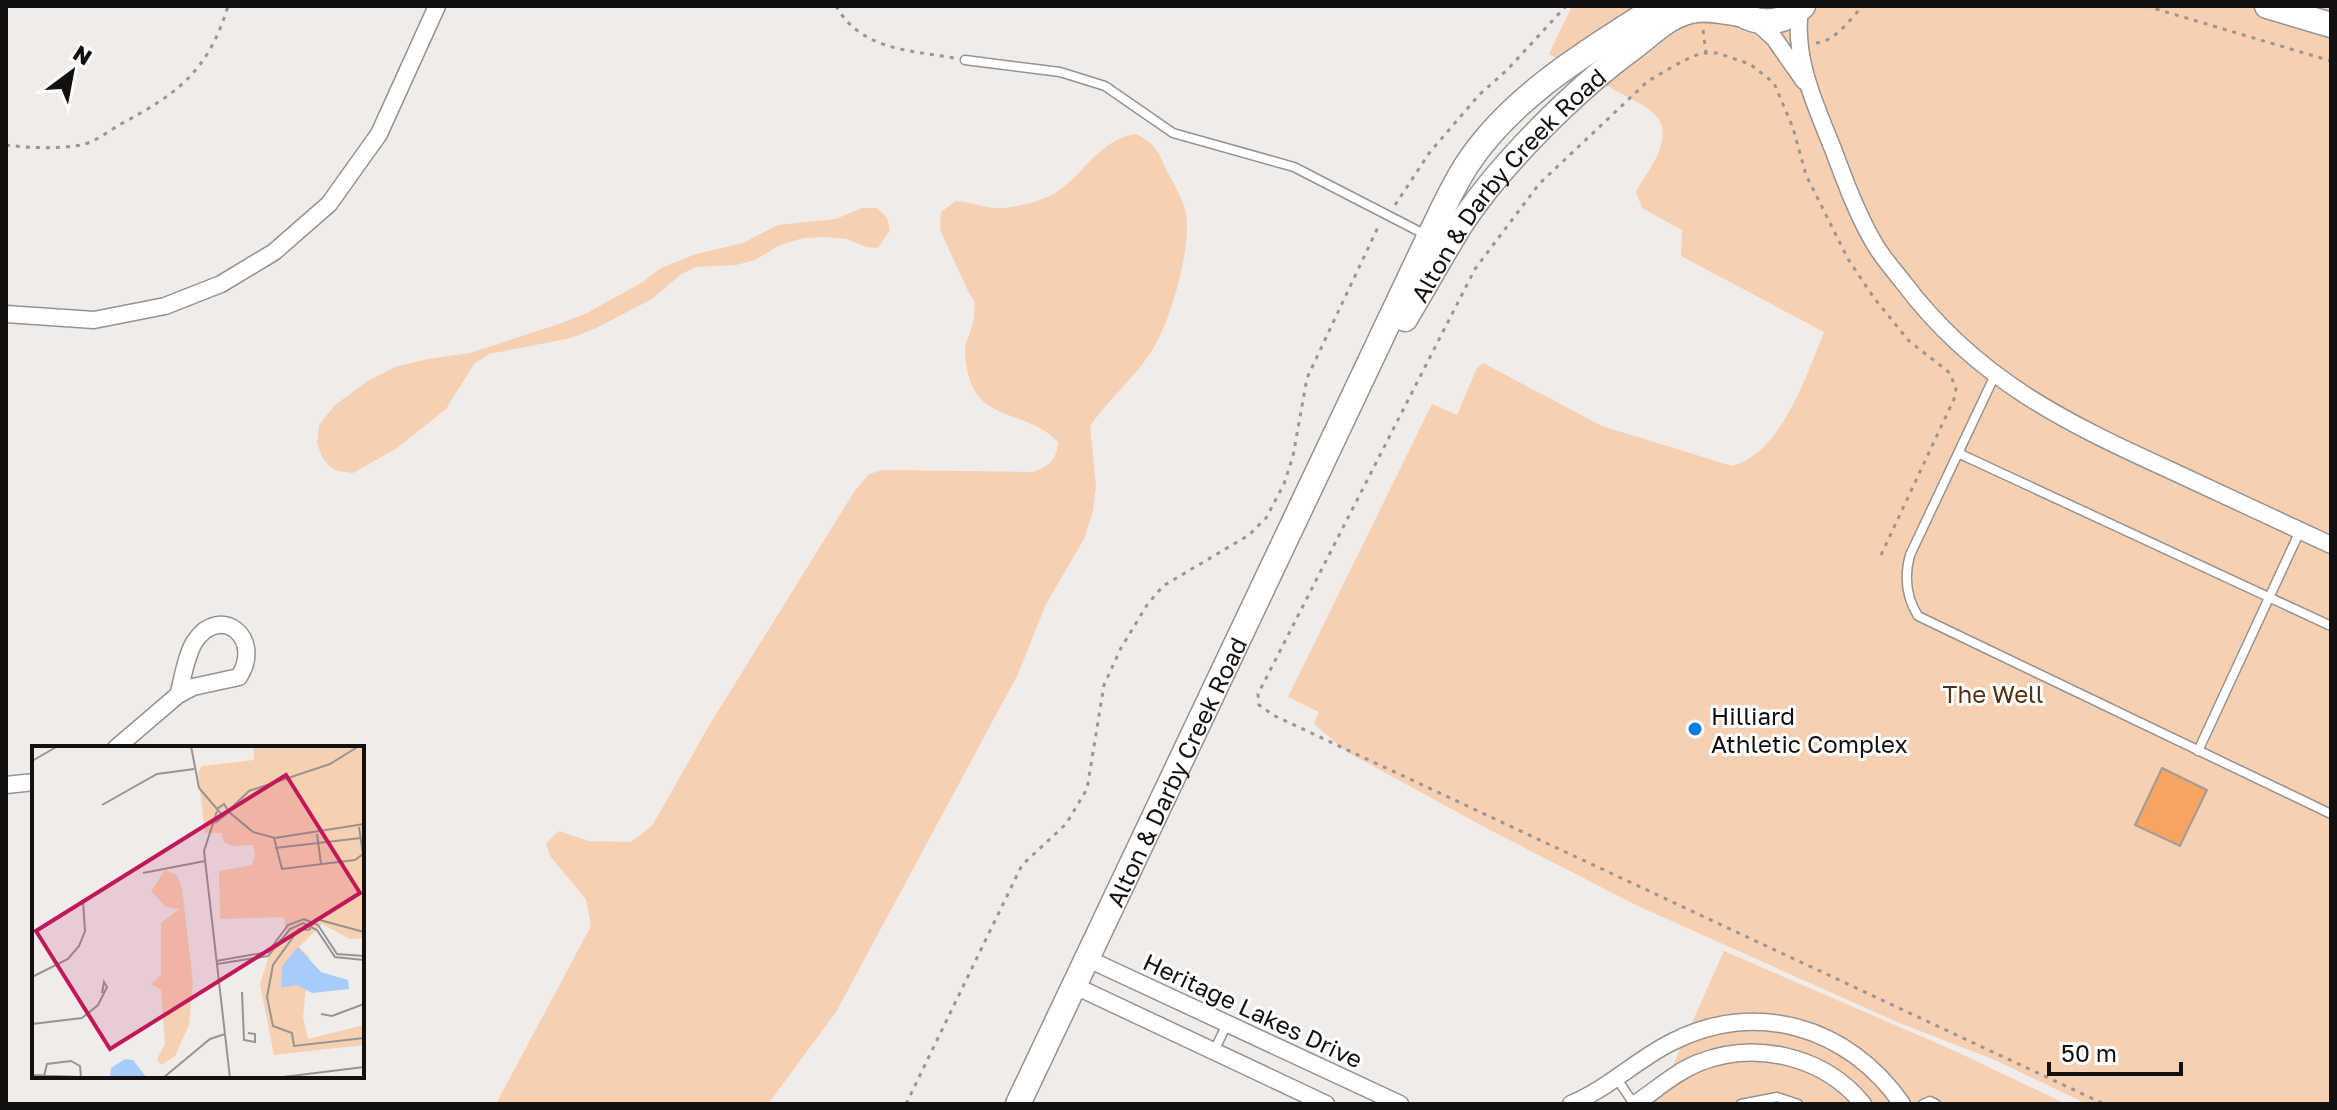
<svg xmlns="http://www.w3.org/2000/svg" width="2337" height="1110" font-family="'Golos Text',sans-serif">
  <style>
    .green { fill: #f7cfb1 }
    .building { fill: #f6a461; stroke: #9f9c9a; stroke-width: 2 }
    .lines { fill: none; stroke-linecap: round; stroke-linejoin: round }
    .service-casing { stroke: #959391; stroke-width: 11 }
    .minor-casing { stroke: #959391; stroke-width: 19 }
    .secondary-casing { stroke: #959391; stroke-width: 27 }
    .path { stroke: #999795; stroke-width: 3; stroke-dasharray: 4 6; stroke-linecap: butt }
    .service { stroke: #fff; stroke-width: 8 }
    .minor { stroke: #fff; stroke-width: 16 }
    .secondary { stroke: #fff; stroke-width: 24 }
    .poi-dot { fill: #087ce3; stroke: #fff; stroke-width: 3 }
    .labels { text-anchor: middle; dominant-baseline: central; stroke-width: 6; stroke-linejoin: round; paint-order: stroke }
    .street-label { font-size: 24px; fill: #121110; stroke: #fff }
    .park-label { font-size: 24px; fill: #513014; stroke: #fff }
    .poi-label { font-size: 24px; fill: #121110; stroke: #fff; text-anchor: start }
    .inset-road { fill: none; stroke: #979493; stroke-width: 2 }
    .view { fill: #c2185b; fill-opacity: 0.15; stroke: #c2185b; stroke-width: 4 }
    .inset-edge { fill: none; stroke: #121110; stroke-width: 4 }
  </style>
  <rect width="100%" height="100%" fill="#efecea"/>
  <path class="green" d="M1572 6H2331V1104H2087L1995 1060 1897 1022 1638 906 1490 830 1347 752 1314 724 1319 712 1288 697 1432 404 1457 415 1477 368 1483 363 1602 426 1732 466C1781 454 1807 374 1824 332L1681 256 1682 230 1642 208 1636 192C1646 173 1667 149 1662 127 1660 118 1652 112 1646 107L1549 54Z
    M1136 134C1160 146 1158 154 1169 175 1176 188 1183 200 1186 214 1192 248 1169 328 1149 355 1132 380 1108 400 1090 426L1096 486 1093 511 1084 539 1046 604 1018 674 836 1012 768 1104H496L591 926 586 899 550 856 546 843 559 831 588 841 631 842 652 826 710 724 854 492 869 474 883 470 1032 472C1049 467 1057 460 1058 442 1021 404 968 428 965 350 965 342 970 334 972 326 975 318 974 310 975 302L969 293 940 230 941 212 956 201C971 202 990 210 1004 208 1021 206 1043 201 1057 192 1085 173 1100 139 1136 134Z
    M862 208H877L887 218 890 230 878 248 866 247 847 239 825 237 803 238 778 246 755 260 736 265 695 267 680 275 652 299 596 328 571 338 489 354 474 364 446 409 397 448 353 473 338 471 329 466 322 457 317 443 319 425 335 405 368 381 395 367 428 359 470 353 559 324 587 313 643 282 661 268 696 254 743 243 778 225 836 219Z
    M1724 951 1955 1051 2066 1104H1635L1666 1081Z"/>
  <path class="building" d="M2162 768 2207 790 2180 846 2135 825Z"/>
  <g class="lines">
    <g class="service-casing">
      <path id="service" d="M965 60 1060 72 1105 86 1173 133 1294 167 1428 236
        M1995 375 1910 555C1904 577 1906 597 1918 616L2331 814
        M1958 453 2331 626
        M2198 751 2300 531
        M1214 1051 1227 1024
        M1617 1079 1634 1104
        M1741 1104 1777 1097 1798 1104
        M1923 1104 1930 1101 1936 1104"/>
    </g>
    <g class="minor-casing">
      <path id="minor" d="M1800 9C1793 58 1815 104 1833 149 1845 181 1857 214 1874 243 1882 257 1893 269 1903 282 1976 379 2064 422 2172 471 2225 496 2278 520 2331 545
        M1754 20 1774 38 1804 81
        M6 314 94 320 165 306 221 284 274 252 329 204 379 134 437 6
        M116 748 178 695 193 687 239 677C264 637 220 604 195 641 186 655 183 678 178 695
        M6 785 34 782
        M1086 958 1400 1104
        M1073 985 1326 1104
        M1571 1104C1607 1089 1635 1061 1670 1043 1755 998 1849 1027 1902 1104
        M1635 1104C1656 1090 1674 1073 1698 1063 1755 1040 1824 1056 1863 1104"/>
    </g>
    <g class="secondary-casing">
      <g id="secondary">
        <path d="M1731 6C1752 26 1781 27 1803 6"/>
        <path d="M2267 6 2331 25"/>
        <path id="s1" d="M1405 319C1424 287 1442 255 1461 224 1501 163 1576 89 1635 46 1652 33 1670 15 1691 11 1707 7 1724 12 1739 14"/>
        <path id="s2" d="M1018 1104 1429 237C1441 213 1452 188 1466 166 1511 96 1590 50 1659 6"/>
      </g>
    </g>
    <path class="path" d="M836 6C861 50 908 50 954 58
      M2146 6 2331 61
      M1703 30 1706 53
      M1816 43C1835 42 1850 19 1863 6
      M6 145C29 148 57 149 81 145 93 143 108 132 119 125 177 94 208 72 228 6
      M1395 205 1430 152 1479 95 1507 70 1566 6
      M1881 555 1954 399 1956 389 1950 373 1909 341 1874 298 1848 259 1806 175 1793 128 1774 83 1750 64 1717 53H1701L1681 62 1648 81 1539 184 1475 269 1258 694 1259 705 1275 716 2104 1104
      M906 1104 1022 865 1066 824 1087 789 1104 685 1121 648 1147 605 1163 586 1249 535 1266 518 1284 484 1293 456 1307 378 1379 225"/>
    <use href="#service" class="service"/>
    <use href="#minor" class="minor"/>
    <use href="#secondary" class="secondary"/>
  </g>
  <circle class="poi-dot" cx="1695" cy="729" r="8"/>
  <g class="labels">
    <g class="street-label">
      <text stroke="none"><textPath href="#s1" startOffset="170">Alton &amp; Darby Creek Road</textPath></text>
      <text stroke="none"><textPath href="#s2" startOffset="368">Alton &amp; Darby Creek Road</textPath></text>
      <text transform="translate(1253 1010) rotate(25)">Heritage Lakes Drive</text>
    </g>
    <g class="park-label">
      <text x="1993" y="693">The Well</text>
    </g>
    <g class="poi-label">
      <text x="1711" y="715">Hilliard<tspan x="1711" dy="28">Athletic Complex</tspan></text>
    </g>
  </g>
  <g transform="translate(32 746)">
    <rect width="332" height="332" fill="#efecea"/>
    <path d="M221 0H332V192L318 193 290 178 267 201 277 211 271 271 276 293 332 279V299L242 309 228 238 237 210 254 189 252 171 188 173 187 125 220 119 223 108 221 99 201 100 192 96 189 87H173L166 26 170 20 222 14ZM133 124 145 129 150 142 161 237 157 279 143 310 129 319 125 313 133 298 129 244 119 238 129 229V177L147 163 134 161 119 145Z" fill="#f7cfb1"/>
    <path d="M266 201 289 226 316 234 317 243 280 247 265 239 249 242 250 220ZM93 313 101 314 115 332H78L79 322Z" fill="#a6ccfb"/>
    <path class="inset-road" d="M159 0 167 42 185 63M0 15 26 0M70 59 125 28 162 23M197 64 217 45 298 18 327 0M185 65 172 105 198 332M197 66 221 86 243 92 332 78M183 77 197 66 192 58 185 63 191 70M285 88 289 118M242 92 250 123 323 114 331 108 327 81M243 102 329 92M111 127 173 115M332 186 284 173 277 184 267 183 241 219 235 251 241 280 260 287 262 300 332 292M184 215 236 206 256 179 272 173 286 179 305 208 332 210M185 218 236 210 258 183 271 177 285 184 303 211 332 214M0 231 36 213 47 200 53 185 51 155M210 246 212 294 223 296V288L216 287M289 268 300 270 332 258M0 278 50 272 66 259 75 241 72 236 70 247M0 329 49 331M12 330 15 318 39 315 48 320 49 331M131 332 178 293 193 288M243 332 332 321"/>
    <path class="view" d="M254 29 328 147 78 303 4 185Z"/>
    <rect width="332" height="332" class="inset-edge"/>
  </g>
  <rect width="2337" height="1110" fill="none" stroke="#121110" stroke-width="16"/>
  <g transform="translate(72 72) rotate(32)" stroke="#ffffff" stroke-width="6" paint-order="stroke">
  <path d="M0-6L14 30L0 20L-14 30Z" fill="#121110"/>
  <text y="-12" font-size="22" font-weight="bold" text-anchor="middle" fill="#121110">N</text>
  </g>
  <path d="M2049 1062v12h132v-12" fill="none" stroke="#121110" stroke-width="4"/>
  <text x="2061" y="1062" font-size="24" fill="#121110" stroke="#ffffff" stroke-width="6" paint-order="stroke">50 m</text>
</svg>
